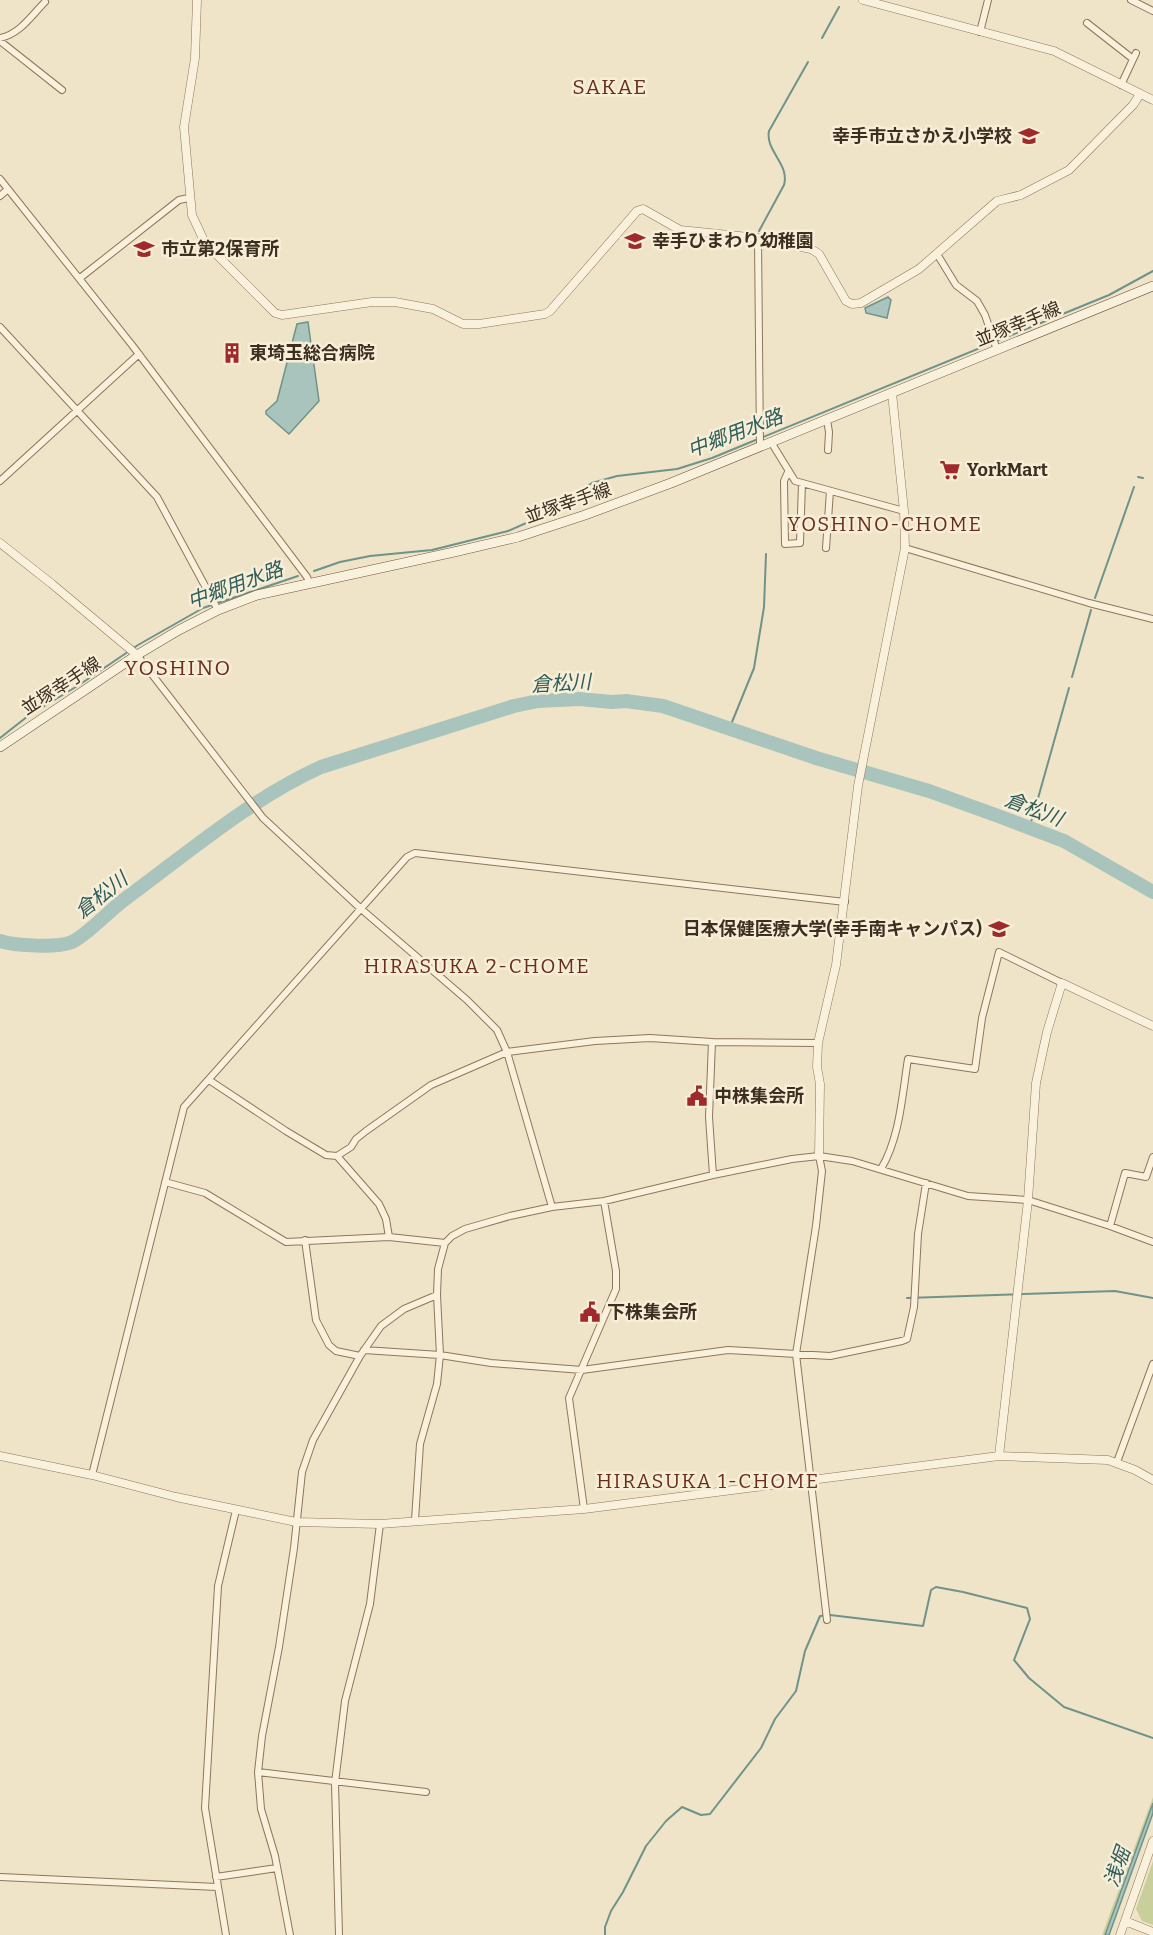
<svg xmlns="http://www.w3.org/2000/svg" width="1153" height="1935" font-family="Bitter,'Noto Sans JP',serif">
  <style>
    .green { fill: #c9cf9b }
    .water { fill: #a9c4bc; stroke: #6f938a; stroke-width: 1.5 }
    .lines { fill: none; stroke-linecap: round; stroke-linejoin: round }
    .stream { stroke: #6f938a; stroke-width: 2 }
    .river { stroke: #a9c4bc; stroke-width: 14 }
    .minor-casing { stroke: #8d765c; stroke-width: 8 }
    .tertiary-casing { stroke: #8d765c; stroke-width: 9 }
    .secondary-casing { stroke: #6f573f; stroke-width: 10 }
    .minor { stroke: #faf1dc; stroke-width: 6 }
    .tertiary { stroke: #faf1dc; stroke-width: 8 }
    .secondary { stroke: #faf1dc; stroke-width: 9 }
    .labels { text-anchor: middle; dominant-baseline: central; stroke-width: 5; stroke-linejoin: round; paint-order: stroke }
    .poi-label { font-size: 18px; font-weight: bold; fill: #3d2e20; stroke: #f7eed8; text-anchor: start }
    .street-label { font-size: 18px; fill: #3d2e20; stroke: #f7eed8 }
    .water-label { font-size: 20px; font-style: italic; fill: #2f5d5a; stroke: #f7eed8 }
    .neighbourhood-label { font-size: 20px; letter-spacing: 1.5px; fill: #6b2e1e; stroke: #f7eed8 }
    .quarter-label { font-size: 21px; letter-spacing: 1.5px; fill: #6b2e1e; stroke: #f7eed8 }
  </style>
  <rect width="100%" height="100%" fill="#f0e4c8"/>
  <path class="green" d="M1153 1797V1803L1105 1935H1102Z
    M1153 1861V1925L1142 1921 1136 1909Z"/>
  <path class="water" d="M888 297 891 300 887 318 866 313 865 308Z
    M308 322 319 401 289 434 266 414V411L277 401 297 324Z
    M1153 1803V1813L1109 1935H1105Z"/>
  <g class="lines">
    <path class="stream" d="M822 38 839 7
      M759 231 784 185C790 164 765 151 769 131L808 62
      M1138 477 1143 478
      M314 571 340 562 370 556 432 550 508 531 542 516 592 483 617 476 677 469 712 458 1109 295 1153 271
      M1095 598 1134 487
      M1072 677 1091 610
      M730 727 754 668 764 607 766 554
      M0 738 28 716 79 685 138 645 203 608 298 576
      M1035 809 1069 688
      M1029 827 1032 819
      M907 1298 1115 1291 1153 1298
      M605 1935V1927L611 1911 623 1892 646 1846 666 1821 682 1807 701 1815 710 1814 761 1748 775 1719 796 1691 805 1651 820 1616 830 1615 923 1626 931 1590 936 1587 963 1592 1027 1608 1030 1619 1014 1660 1029 1678 1064 1707 1153 1738"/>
    <path class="river" d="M0 941C16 946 57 948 72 942 86 936 111 909 125 899 189 852 249 800 321 767L514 706 538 701 579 699 612 702 626 701 663 706 816 758 929 791 1001 817 1064 841 1153 892"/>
    <g class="minor-casing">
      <path id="minor" d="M1131 0 1153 11
        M1087 23 1133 59
        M980 32 988 0
        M0 38C20 34 31 16 45 2
        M0 41 62 90
        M1121 85 1136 53
        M0 179 132 345 307 577 309 582
        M0 196 7 190
        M758 238 760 447
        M937 254 956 285 977 301 985 315 997 350
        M80 278 179 200 189 198
        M0 327 157 497 218 610
        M827 420 829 432 828 450
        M771 442 795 481 904 511
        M788 472 784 481 785 544 800 543 802 483
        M0 481 139 354
        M826 548 830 491
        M905 548 1089 603 1153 619
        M137 655 263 818 360 908 467 1000 497 1030 507 1052 552 1207
        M712 1042 818 1043
        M209 1080 286 1131 326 1155 337 1156 379 1204 386 1219 389 1237
        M337 1156 351 1147 356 1139 366 1131 431 1085 507 1052 595 1041 650 1038 712 1042 709 1117 713 1175
        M819 1156 822 1171 816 1226 796 1354 827 1620
        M881 1169C900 1137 902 1096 908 1059L975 1069 982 1018 999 952 1062 983
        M165 1182 205 1193 286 1242 389 1237 445 1243
        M1110 1226 1125 1173 1146 1177 1153 1157
        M305 1240 316 1320 329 1345 336 1351 360 1356
        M364 1350 440 1355 491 1363 582 1370 728 1350 830 1356 902 1341 907 1339 914 1307 918 1234 926 1183
        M1117 1462 1153 1364
        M92 1475 184 1107 407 857 415 853 845 902
        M584 1509 569 1398 616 1289V1271L604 1201
        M415 1520 420 1444 437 1384 440 1355 437 1295 438 1269 445 1243 452 1236 465 1229 510 1216 552 1207 604 1201 713 1175 792 1159 819 1156 852 1161 968 1196 1028 1200 1110 1226 1153 1242
        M258 1772 426 1792
        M0 1877 217 1887
        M216 1877 277 1868
        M226 1935 205 1808 218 1586 236 1510
        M290 1935 275 1856 261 1809 258 1772 262 1736 279 1647 294 1548 302 1472 313 1440 360 1356 381 1326 404 1309 437 1295
        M339 1935 335 1783 345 1701 370 1604 380 1524"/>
    </g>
    <g class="tertiary-casing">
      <path id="tertiary" d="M197 0 195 58 184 127 192 215 205 243 275 313 282 315 372 302H395L433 309 463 324H479L545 314 550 311 637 211 643 209 680 230 758 238 811 249 819 254 846 301 852 304 861 303 919 269 997 201 1021 195 1069 170 1133 105 1140 94
        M863 0 1054 51 1153 100
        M0 543 52 584 137 655
        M819 1156 820 1084 817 1067 818 1043 836 965 858 786 905 548 904 511 892 393
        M0 1456 92 1475 176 1497 296 1522 380 1524 584 1509 999 1456 1108 1460 1135 1470 1153 1480
        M999 1456 1028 1200 1036 1083 1047 1032 1062 983 1153 1026
        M1125 1921 1153 1932
        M1120 1935 1153 1841"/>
    </g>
    <g class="secondary-casing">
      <path id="secondary" d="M0 747 137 655 179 630 218 610 257 595 454 552 518 537 585 515 671 483 1153 286"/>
    </g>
    <use href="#minor" class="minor"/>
    <use href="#tertiary" class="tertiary"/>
    <use href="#secondary" class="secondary"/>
  </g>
  <defs>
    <g id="school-bare" transform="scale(1.62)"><path d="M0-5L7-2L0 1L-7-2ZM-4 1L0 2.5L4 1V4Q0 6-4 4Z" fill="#9e2a2b" stroke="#f7eed8" stroke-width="2.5" paint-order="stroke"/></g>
    <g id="building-bare" transform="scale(1.62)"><path d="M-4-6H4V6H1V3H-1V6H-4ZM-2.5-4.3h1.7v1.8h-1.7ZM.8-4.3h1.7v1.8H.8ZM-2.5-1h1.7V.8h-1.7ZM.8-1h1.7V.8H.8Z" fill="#9e2a2b" stroke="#f7eed8" stroke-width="2.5" paint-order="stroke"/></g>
    <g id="supermarket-bare" transform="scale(1.62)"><path d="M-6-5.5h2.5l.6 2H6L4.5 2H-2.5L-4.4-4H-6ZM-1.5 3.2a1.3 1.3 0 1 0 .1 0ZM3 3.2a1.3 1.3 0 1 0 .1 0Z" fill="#9e2a2b" stroke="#f7eed8" stroke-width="2.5" paint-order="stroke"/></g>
    <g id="civic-bare" transform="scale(1.62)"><path d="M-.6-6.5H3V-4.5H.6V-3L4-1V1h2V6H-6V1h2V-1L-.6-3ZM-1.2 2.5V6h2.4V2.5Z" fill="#9e2a2b" stroke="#f7eed8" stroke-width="2.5" paint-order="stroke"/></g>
  </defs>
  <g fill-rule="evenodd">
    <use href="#school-bare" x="1029" y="136"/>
    <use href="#school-bare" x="635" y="241"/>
    <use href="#school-bare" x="144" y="249"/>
    <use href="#building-bare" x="232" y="353"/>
    <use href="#supermarket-bare" x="950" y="470"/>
    <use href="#school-bare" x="999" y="929"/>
    <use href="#civic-bare" x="697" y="1096"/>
    <use href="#civic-bare" x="590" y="1312"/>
  </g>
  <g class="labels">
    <g class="poi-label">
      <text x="1012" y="136" text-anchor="end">幸手市立さかえ小学校</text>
      <text x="652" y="241">幸手ひまわり幼稚園</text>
      <text x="161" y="249">市立第2保育所</text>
      <text x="249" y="353">東埼玉総合病院</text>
      <text x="967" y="470">YorkMart</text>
      <text x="982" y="929" text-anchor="end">日本保健医療大学(幸手南キャンパス)</text>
      <text x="714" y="1096">中株集会所</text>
      <text x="607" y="1312">下株集会所</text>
    </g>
    <g class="street-label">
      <text transform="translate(1018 324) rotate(-22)">並塚幸手線</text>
      <text transform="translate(568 503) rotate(-19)">並塚幸手線</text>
      <text transform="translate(61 686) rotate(-33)">並塚幸手線</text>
    </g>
    <g class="water-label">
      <text transform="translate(735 433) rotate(-21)">中郷用水路</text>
      <text transform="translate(235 585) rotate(-20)">中郷用水路</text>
      <text transform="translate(561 683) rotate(-3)">倉松川</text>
      <text transform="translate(1034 809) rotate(21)">倉松川</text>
      <text transform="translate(101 895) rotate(-38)">倉松川</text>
      <text transform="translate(1117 1867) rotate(-70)">浅堀</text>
    </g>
    <g class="neighbourhood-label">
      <text x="885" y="524">YOSHINO-CHOME</text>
      <text x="477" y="966">HIRASUKA 2-CHOME</text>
      <text x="708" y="1481">HIRASUKA 1-CHOME</text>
    </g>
    <g class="quarter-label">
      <text x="610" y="87">SAKAE</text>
      <text x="178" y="668">YOSHINO</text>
    </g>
  </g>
</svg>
